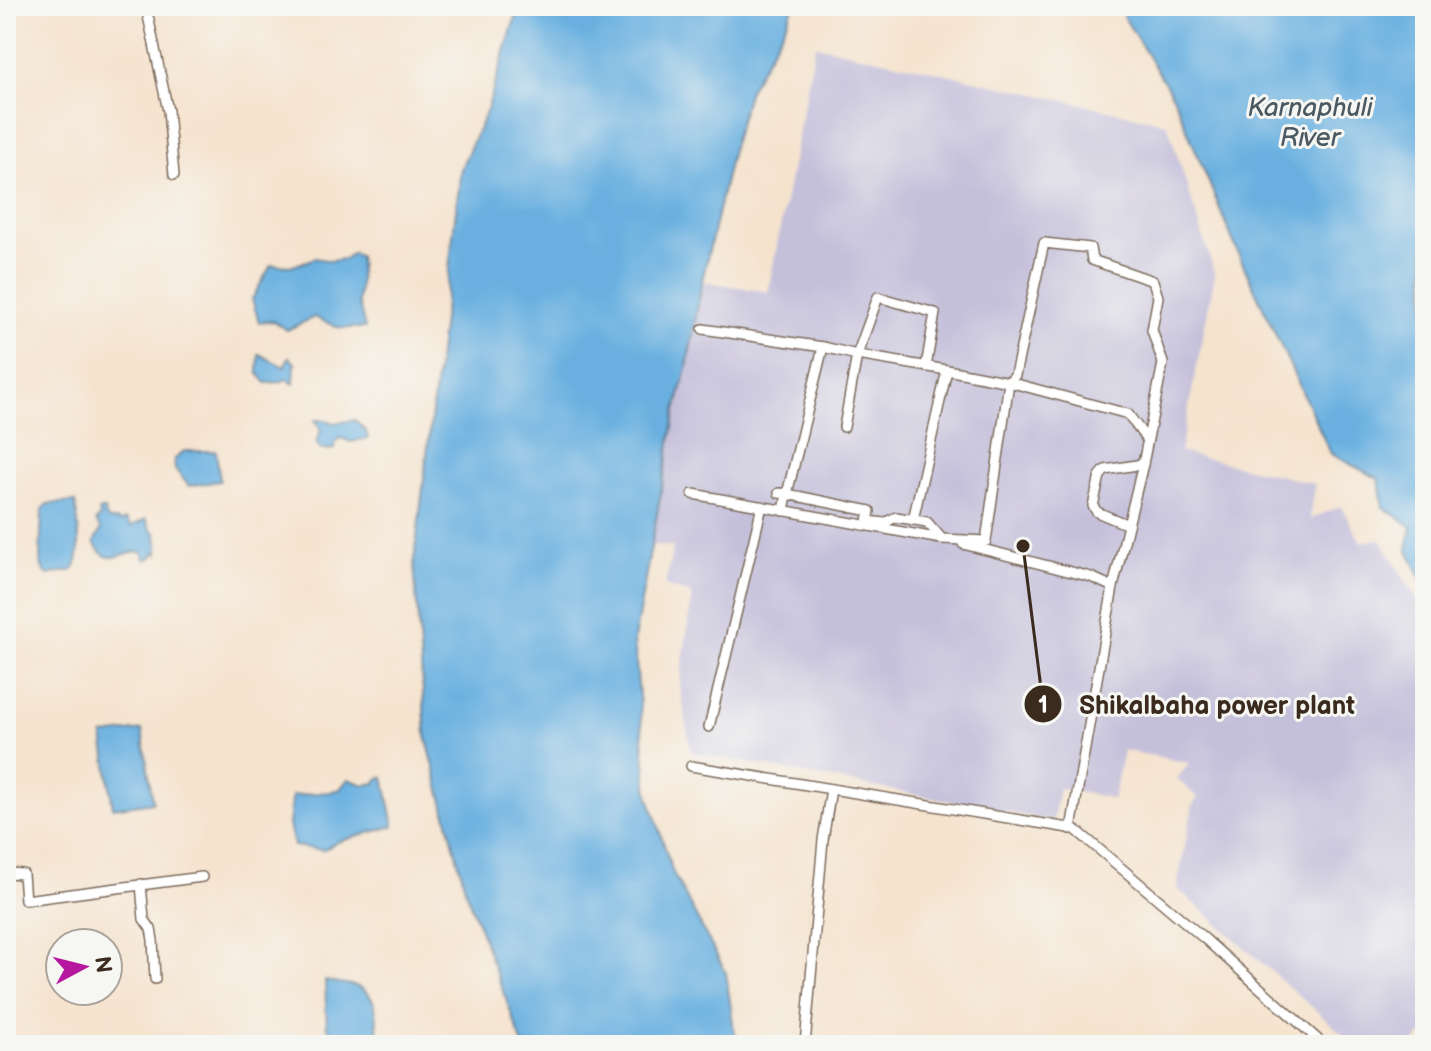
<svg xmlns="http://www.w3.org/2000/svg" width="1431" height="1051" viewBox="0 0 1431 1051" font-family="'Balsamiq Sans',sans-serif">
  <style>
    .industrial { fill: #c5c0da }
    .water { fill: #69b0e0; stroke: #526d7f; stroke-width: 2 }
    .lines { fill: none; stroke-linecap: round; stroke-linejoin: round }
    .street-casing { stroke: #7c6b5c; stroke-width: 12 }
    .street { stroke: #fff; stroke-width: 9 }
    .labels { text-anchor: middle; stroke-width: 6; stroke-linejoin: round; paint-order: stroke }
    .water-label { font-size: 26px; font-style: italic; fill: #4b5962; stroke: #f6f6f2 }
    .leader { fill: none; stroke: #3b2a1e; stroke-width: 3 }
    .callout-dot { fill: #3b2a1e; stroke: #f6f6f2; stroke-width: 3 }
    .mark-label { font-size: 24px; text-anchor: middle; font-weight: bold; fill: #fff }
    .callout-label { font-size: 26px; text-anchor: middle; font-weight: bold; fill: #3b2a1e; stroke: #f6f6f2; stroke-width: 6; stroke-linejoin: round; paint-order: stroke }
  </style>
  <rect width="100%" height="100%" fill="#f6f6f2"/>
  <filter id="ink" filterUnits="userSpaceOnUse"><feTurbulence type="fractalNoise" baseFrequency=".0125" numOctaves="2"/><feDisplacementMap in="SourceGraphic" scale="16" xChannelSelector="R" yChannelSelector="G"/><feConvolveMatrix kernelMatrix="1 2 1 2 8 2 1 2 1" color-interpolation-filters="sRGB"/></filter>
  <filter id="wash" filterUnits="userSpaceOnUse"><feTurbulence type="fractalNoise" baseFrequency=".006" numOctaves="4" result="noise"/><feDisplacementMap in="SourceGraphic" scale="32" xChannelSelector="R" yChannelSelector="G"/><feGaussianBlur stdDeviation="1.8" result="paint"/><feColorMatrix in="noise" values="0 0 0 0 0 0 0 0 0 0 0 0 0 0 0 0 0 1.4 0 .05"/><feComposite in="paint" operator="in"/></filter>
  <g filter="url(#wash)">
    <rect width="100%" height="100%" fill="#f5e3ce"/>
    <path class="industrial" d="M 815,45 L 1167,123 L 1215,274 L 1180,452 L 1315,484 L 1310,519 L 1341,506 L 1361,542 L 1380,539 L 1425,612 L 1425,1031 L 1412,1045 L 1355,1045 L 1177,888 L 1193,804 L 1198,798 L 1177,779 L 1189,763 L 1123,750 L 1113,799 L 1059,788 L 1053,821 L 691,752 L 680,686 L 692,594 L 665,586 L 673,547 L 651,545 L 675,415 L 687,367 L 702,281 L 768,292 Z"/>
    <g class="water">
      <path d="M 519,6 L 794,6 L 782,32 L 749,90 L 734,141 L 702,281 L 687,367 L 675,415 L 634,640 L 648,794 L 673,873 L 726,973 L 736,1045 L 523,1045 L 466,892 L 426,736 L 414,563 L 461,168 L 487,110 Z"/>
      <path d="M 1117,6 L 1425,6 L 1425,586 L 1407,548 L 1412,527 L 1383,507 L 1379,479 L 1331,454 L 1241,260 L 1174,98 Z"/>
      <path d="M 353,253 L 359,256 L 360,280 L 358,301 L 365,328 L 340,328 L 314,317 L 287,330 L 273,321 L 259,322 L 252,299 L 271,265 L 293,266 L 315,258 L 331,261 L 344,259 Z"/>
      <path d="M 259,354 L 284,367 L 289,357 L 295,363 L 294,384 L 286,379 L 280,382 L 266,383 L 258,373 Z"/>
      <path d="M 315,420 L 326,420 L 335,423 L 355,420 L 366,431 L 368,438 L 351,442 L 341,438 L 335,442 L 335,449 L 322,450 L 316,443 L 321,430 Z"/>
      <path d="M 184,451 L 216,451 L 220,481 L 189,486 L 175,469 L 174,460 Z"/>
      <path d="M 75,502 C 78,519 83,556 73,570 L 48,575 L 43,570 L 40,559 L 42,510 L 47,504 Z"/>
      <path d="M 99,510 L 105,510 L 105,515 L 109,520 L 116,520 L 120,522 L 126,520 L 131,527 L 146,519 L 151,530 L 156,533 C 156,541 159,546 158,554 L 154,552 L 152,557 L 146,560 L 141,551 C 119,552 107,569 94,542 L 101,530 L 96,521 L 100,517 Z"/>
      <path d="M 142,730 L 153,802 L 113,808 L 103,735 Z"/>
      <path d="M 384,777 L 394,826 L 337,842 L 324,850 L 294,846 L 289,825 L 292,796 L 329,792 L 340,789 L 348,779 L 364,785 L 376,783 L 378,779 Z"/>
      <path d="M 325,981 C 335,983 348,983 358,987 C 381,996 377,1024 377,1045 L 332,1045 L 333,1037 L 327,1027 Z"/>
    </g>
  </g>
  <g filter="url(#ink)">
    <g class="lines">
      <defs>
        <g id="street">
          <path d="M 146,6 L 168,111 L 174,175"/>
          <path d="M 703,329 L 823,347 L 857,355 L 844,427"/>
          <path d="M 779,493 L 787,494 L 823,347"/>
          <path d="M 693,494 L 941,539"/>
          <path d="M 784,511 L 787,494 L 870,511 L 868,521 L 884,523 L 896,517 L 927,522 L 942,539 L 986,541 L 1009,382 L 947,370"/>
          <path d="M 913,520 L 947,370 L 857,355 L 878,297 L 935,313 L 926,367"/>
          <path d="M 1128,525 L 1097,512 L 1093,506 L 1100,476 L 1105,470 L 1143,464"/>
          <path d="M 963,544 L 1091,577 L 1113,587"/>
          <path d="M 709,727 L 762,506"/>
          <path d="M 691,766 L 1075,829 L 1205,939 L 1324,1045"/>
          <path d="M 1071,829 L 1113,587 L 1143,464 L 1163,363 L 1152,330 L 1158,297 L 1153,281 L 1092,260 L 1090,248 L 1044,243 L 1015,375 L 1009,382 L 1128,414 L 1147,440"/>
          <path d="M 6,873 L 23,874 L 25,900 L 202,877"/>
          <path d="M 141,884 L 144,919 L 151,929 L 153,940 L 155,979"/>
          <path d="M 805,1045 L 823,840 L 831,789"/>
        </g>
      </defs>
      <use href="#street" class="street-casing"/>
      <use href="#street" class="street"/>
    </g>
  </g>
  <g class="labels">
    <g class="water-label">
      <text x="1310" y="116">Karnaphuli<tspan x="1310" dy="30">River</tspan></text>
    </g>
  </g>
  <path class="leader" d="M1023 546L1043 704"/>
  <g class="callout-dot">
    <circle cx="1023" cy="546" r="8"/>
    <circle cx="1043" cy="704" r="20"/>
  </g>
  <g class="mark-label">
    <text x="1043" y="713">1</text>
  </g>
  <g class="callout-label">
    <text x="1217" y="714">Shikalbaha power plant</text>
  </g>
  <rect width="1431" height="1051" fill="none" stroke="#f6f6f2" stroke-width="32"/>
  <g transform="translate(84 967) rotate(83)"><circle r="38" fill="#f6f6f2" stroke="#aba49d" stroke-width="2"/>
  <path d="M0-6L14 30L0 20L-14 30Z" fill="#b5179e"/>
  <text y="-12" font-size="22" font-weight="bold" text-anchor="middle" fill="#3b2a1e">N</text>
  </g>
</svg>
